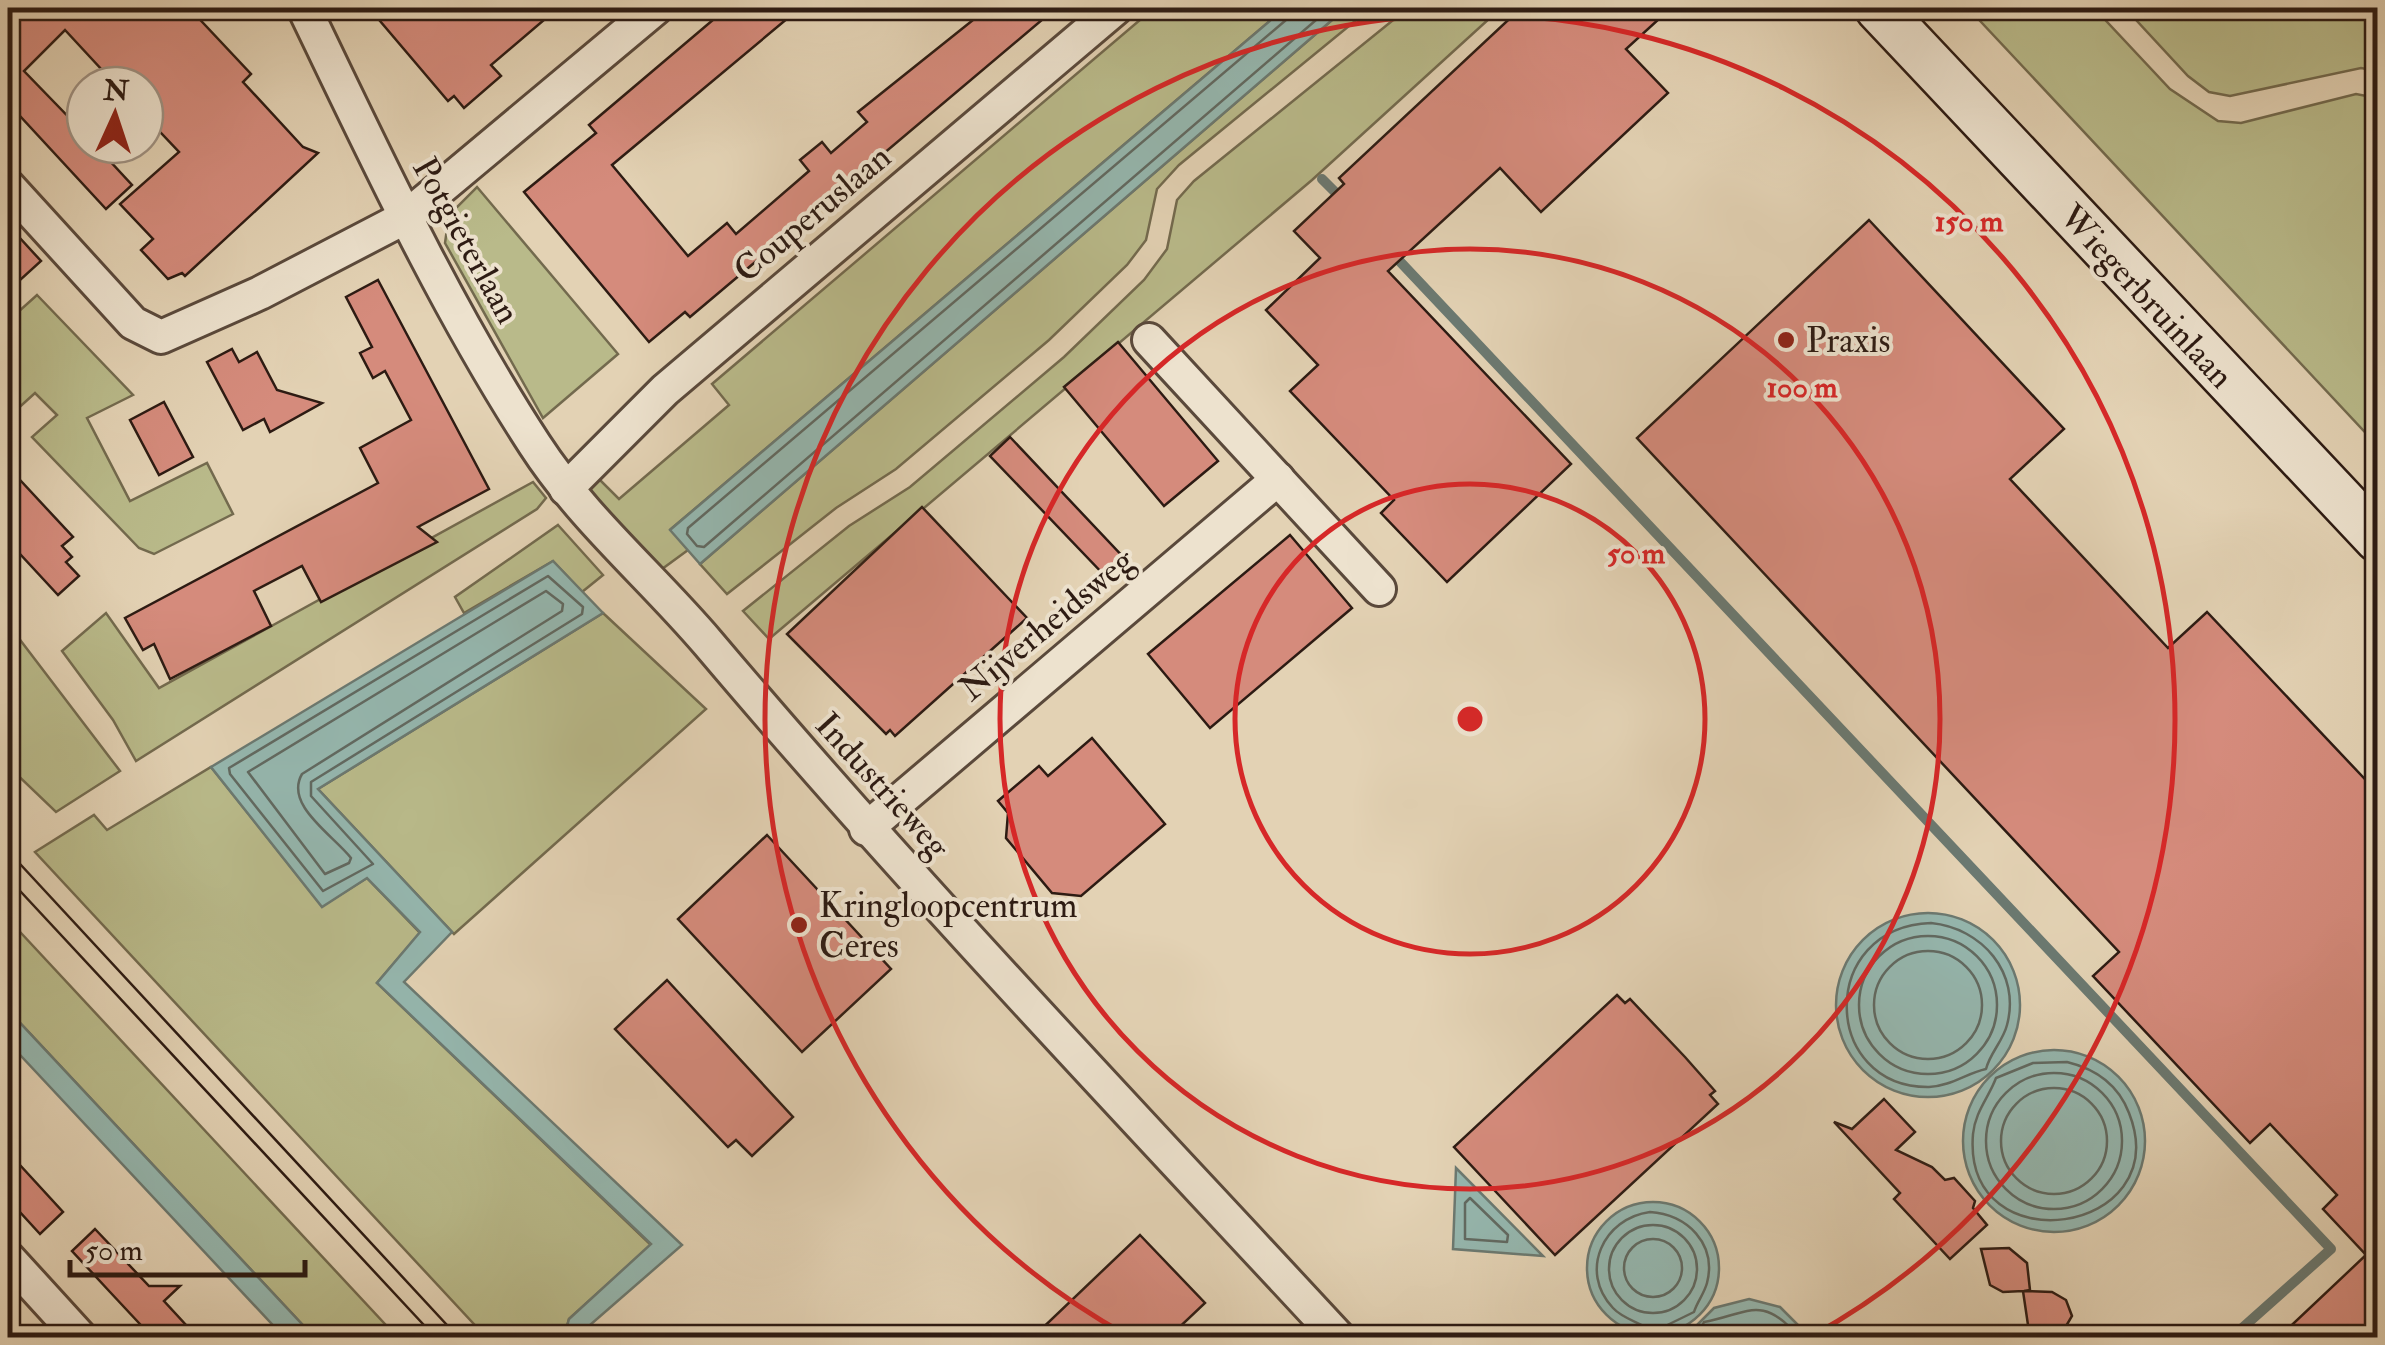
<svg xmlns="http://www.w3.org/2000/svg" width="2385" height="1345" viewBox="0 0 2385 1345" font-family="'IM FELL Double Pica',serif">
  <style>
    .green { fill: #b9ba8a; stroke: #736a4e; stroke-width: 2.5 }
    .water { fill: #95b7af; stroke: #6b7971; stroke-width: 2.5 }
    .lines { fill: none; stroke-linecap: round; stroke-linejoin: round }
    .shore { stroke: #616961; stroke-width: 2.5 }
    .stream { stroke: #6b7971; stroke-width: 10 }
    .building { fill: #d58b7c; stroke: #2d1b13; stroke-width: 2.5 }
    .street-casing { stroke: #5a493b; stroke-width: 38 }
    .secondary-casing { stroke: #2d1b13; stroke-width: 50 }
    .street { stroke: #ede2ce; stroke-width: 32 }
    .secondary { stroke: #ede2ce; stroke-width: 45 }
    .tram { stroke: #2d1b13; stroke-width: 2.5 }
    .ring { fill: none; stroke: #d62828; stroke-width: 5 }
    .poi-dot { fill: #8f2418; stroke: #ede2ce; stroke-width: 4 }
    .labels { text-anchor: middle; stroke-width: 8; stroke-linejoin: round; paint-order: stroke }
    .street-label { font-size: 35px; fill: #2d1b13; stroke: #ede2ce }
    .poi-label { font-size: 35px; fill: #2d1b13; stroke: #ede2ce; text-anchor: start }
    .centre { fill: #d62828; stroke: #ede2ce; stroke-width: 5 }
    .ring-label { font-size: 30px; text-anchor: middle; font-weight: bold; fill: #d62828; stroke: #ede2ce; stroke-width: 8; stroke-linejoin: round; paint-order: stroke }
  </style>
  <rect width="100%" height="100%" fill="#e3d2b4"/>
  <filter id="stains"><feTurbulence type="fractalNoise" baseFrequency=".002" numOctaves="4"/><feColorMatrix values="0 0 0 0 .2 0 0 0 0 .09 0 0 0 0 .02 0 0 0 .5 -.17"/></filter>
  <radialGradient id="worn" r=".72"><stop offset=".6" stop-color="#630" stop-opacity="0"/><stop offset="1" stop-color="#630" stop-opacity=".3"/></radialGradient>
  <g class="green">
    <path d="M 1154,8 L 1285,8 L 671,529 L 688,550 L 662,569 L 587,488 L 591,471 L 619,499 L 729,405 L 712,384 Z"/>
    <path d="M 1346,8 L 1371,8 L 1179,165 L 1157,189 L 1146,240 L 1127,265 L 1049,340 L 896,469 L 836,508 L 727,594 L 700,564 Z"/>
    <path d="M 1408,8 L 1501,8 L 1312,180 L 769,639 L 743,611 L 849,526 L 910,487 L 1064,357 L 1144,280 L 1167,249 L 1177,200 L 1194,181 Z"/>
    <path d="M 1968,8 L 2094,8 L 2170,89 L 2218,121 L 2241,123 L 2356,94 L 2377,98 L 2377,445 Z"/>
    <path d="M 2125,8 L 2377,8 L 2377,71 L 2361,68 L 2230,96 L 2209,92 L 2188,76 Z"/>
    <path d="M 477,187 L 618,354 L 543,418 L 445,243 L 449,215 Z"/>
    <path d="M 37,295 L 133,395 L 87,418 L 130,501 L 207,463 L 233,514 L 154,554 L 139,548 L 32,437 L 57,415 L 35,393 L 13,413 L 8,408 L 8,321 Z"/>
    <path d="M 533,482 L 546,498 L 537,509 L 136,761 L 113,720 L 62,651 L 106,613 L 159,688 Z"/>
    <path d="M 558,525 L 603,575 L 582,592 L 553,561 L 464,613 L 455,597 Z"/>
    <path d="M 603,613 L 706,709 L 454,934 L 318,789 Z"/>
    <path d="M 8,624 L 120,771 L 56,812 L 8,766 Z"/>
    <path d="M 211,767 L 322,906 L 367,878 L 420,933 L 377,983 L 651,1245 L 569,1319 L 564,1337 L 486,1337 L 35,852 L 94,815 L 107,830 Z"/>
    <path d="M 8,919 L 397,1337 L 314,1337 L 8,1010 Z"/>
  </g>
  <g class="water">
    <path d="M 1285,8 L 1346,8 L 700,564 L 670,530 Z"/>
    <path d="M 553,561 L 603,613 L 318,789 L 452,932 L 404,982 L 682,1245 L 590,1325 L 585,1338 L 564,1337 L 569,1319 L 651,1244 L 377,983 L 420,932 L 367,878 L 322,907 L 211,767 Z"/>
    <circle cx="1928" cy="1005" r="92"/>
    <path d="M 8,1010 L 314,1337 L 284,1337 L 8,1042 Z"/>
    <circle cx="2054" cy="1141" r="91"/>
    <path d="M 1456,1168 L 1543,1256 L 1453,1249 Z"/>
    <circle cx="1653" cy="1268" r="66"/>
    <path d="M 1749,1299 L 1780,1307 L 1810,1337 L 1685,1337 L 1714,1308 Z"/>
  </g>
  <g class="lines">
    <g class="shore">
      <path d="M 1290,8 L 1286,20 L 688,528 L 687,534 L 697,546 L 704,547 L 1330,8"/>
      <path d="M 548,576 L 583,607 L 582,614 L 311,782 L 311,796 L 373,864 L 323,891 L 230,774 L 229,768 Z"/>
      <path d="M 546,591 L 563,604 L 562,611 L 302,774 C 284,805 333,835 351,858 L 349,863 L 325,874 L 248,772 Z"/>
      <path d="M 1931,923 C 1982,928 2021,973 2007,1025 C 2003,1041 1990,1053 1986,1069 C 1967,1073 1951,1086 1929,1087 C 1821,1088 1817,927 1931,923 Z"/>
      <circle cx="1928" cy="1005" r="69"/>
      <circle cx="1928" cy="1005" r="54"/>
      <path d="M 2067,1062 C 2096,1069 2118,1084 2129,1113 C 2177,1235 1962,1267 1973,1134 C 1975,1112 1989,1097 1996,1078 L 2033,1063 Z"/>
      <circle cx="2054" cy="1141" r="68"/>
      <circle cx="2054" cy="1141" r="53"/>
      <path d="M 1470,1198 L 1508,1235 L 1507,1242 L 1465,1239 L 1465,1203 Z"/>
      <path d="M 1650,1212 C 1687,1214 1717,1244 1707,1283 C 1704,1294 1697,1302 1694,1312 L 1653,1332 C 1641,1322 1624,1320 1613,1308 C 1578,1271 1604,1218 1650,1212 Z"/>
      <circle cx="1653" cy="1269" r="44"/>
      <circle cx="1653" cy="1268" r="29"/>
      <path d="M 1696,1338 L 1704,1322 C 1745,1315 1763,1292 1799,1338"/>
    </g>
    <g class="stream">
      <path d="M 1322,179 L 1342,199"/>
      <path d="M 1391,252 L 2331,1249 L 2231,1338"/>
    </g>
  </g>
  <g class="building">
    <path d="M 8,8 L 189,8 L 251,74 L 243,82 L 303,147 L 318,153 L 185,276 L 182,273 L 168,279 L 141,250 L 153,239 L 120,204 L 179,152 L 145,116 L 145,85 L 116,85 L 65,30 L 24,71 L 85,134 L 85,145 L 95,145 L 132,185 L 106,209 L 8,103 Z"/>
    <path d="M 369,8 L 558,8 L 491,65 L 501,76 L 464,108 L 454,96 L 448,101 Z"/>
    <path d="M 727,8 L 800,8 L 612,165 L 688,256 L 727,223 L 736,234 L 809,171 L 800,160 L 822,142 L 831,153 L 867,122 L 858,112 L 988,8 L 1056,8 L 690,317 L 685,312 L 649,342 L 524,192 L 596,133 L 589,125 Z"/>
    <path d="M 1521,8 L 1671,8 L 1626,49 L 1668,93 L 1541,212 L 1500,168 L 1388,271 L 1571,464 L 1447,582 L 1381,513 L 1394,500 L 1290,391 L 1318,365 L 1266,310 L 1320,258 L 1294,231 L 1344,184 L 1339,178 Z"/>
    <path d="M 1869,220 L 2064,429 L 2010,479 L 2168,648 L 2207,612 L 2378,793 L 2378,1338 L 2278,1338 L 2366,1255 L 2323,1209 L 2337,1195 L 2270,1124 L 2250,1143 L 2093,976 L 2119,952 L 1637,438 Z"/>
    <path d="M 8,225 L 41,261 L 8,291 Z"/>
    <path d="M 378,280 L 489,489 L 418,527 L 437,542 L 321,602 L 302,566 L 254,591 L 271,626 L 170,679 L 154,644 L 143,650 L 125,618 L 378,483 L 360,448 L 411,420 L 385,371 L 373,378 L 360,353 L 372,347 L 346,297 Z"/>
    <path d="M 1118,342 L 1218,461 L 1164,506 L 1064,387 Z"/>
    <path d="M 232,349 L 239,362 L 257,352 L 277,390 L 322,403 L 270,432 L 264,419 L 243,430 L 207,362 Z"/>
    <path d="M 164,402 L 193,457 L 159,475 L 130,420 Z"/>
    <path d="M 1010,437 L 1126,560 L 1107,578 L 990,456 Z"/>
    <path d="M 8,467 L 73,537 L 62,546 L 72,557 L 66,562 L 79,576 L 58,595 L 8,541 Z"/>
    <path d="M 922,507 L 1027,618 L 895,736 L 890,730 L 886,734 L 787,634 Z"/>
    <path d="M 1290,535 L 1352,608 L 1210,728 L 1148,654 Z"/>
    <path d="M 1092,738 L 1165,824 L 1081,896 L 1052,893 L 1006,838 L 1008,813 L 998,801 L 1039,766 L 1048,776 Z"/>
    <path d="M 767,835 L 891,969 L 802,1052 L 678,919 Z"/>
    <path d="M 667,980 L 793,1117 L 752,1156 L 736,1140 L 728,1147 L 615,1029 Z"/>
    <path d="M 1617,995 L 1625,1003 L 1630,999 L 1685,1057 L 1715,1091 L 1710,1095 L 1718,1104 L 1555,1255 L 1454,1147 Z"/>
    <path d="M 1884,1099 L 1915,1132 L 1896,1150 L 1932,1167 L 1945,1180 L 1954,1178 L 1975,1201 L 1973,1208 L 1987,1225 L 1950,1259 L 1894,1199 L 1900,1193 L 1834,1122 L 1852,1129 Z"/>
    <path d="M 8,1152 L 63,1212 L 40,1234 L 8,1199 Z"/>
    <path d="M 95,1229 L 149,1286 L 180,1286 L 164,1301 L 198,1338 L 153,1338 L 110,1292 L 72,1251 Z"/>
    <path d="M 1140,1235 L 1205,1303 L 1168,1338 L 1032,1338 Z"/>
    <path d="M 2009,1248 L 2027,1263 L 2030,1290 L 2024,1291 L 2052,1292 L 2066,1300 L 2072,1316 L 2062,1333 L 2054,1338 L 2038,1335 L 2028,1325 L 2023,1291 L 2003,1292 L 1990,1285 L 1981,1249 Z"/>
  </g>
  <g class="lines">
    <defs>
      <g id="street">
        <path d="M 304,8 C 375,155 445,307 535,445 C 583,519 651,576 708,643 C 910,882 1126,1108 1339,1338"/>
        <path d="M 8,186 L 133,323 L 161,337 L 260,293 L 406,217 L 656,8"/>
        <path d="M 1149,340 L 1379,589"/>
        <path d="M 566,489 L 665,390 L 1116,8"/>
        <path d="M 866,829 L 1278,479"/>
        <path d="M 8,1258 L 81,1338"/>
      </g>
      <path id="secondary" d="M 1878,8 L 2378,539"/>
    </defs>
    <use href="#street" class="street-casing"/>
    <use href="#secondary" class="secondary-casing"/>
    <use href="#street" class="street"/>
    <use href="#secondary" class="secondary"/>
    <g class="tram">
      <path d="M 8,851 L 459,1338"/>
      <path d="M 8,878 L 436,1338"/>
    </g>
  </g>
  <g class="ring">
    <circle cx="1470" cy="719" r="235"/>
    <circle cx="1470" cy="719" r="470"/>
    <path d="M1128 1336A705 705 0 1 1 1812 1336"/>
  </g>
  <g class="poi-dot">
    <circle cx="1786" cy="340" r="10"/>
    <circle cx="799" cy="925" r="10"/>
  </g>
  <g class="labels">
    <g class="street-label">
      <text transform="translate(812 213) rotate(-40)" y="12">Couperuslaan</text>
      <text transform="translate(467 240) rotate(61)" y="12">Potgieterlaan</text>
      <text transform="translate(2147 296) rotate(47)" y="12">Wiegerbruinlaan</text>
      <text transform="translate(1046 624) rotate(-40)" y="12">Nijverheidsweg</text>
      <text transform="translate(883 785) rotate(48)" y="12">Industrieweg</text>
    </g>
    <g class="poi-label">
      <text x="1806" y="352">Praxis</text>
      <text x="819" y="917">Kringloopcentrum<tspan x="819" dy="40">Ceres</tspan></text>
    </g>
  </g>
  <circle cx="1470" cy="719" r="15" class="centre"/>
  <g class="ring-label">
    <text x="1969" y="231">150 m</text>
    <text x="1802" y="397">100 m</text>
    <text x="1636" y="563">50 m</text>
  </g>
  <rect width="2385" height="1345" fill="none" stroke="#e3d2b4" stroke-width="40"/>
  <rect x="10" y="10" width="2365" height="1325" fill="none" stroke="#2d1b13" stroke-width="5"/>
  <rect x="20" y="20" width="2345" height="1305" fill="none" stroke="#2d1b13" stroke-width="2.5"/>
  <g transform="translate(115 115) rotate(3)"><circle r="48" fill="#ede2ce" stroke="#a09283" stroke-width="2.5"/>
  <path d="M0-8L18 38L0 25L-18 38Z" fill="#8f2418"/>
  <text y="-15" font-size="28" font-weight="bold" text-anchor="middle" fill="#2d1b13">N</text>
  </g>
  <path d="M70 1260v15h235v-15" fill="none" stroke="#2d1b13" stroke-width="5"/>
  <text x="85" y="1260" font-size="30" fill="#2d1b13" stroke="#ede2ce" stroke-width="8" paint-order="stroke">50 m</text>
  <rect width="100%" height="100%" filter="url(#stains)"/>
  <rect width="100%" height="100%" fill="url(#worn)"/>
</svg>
